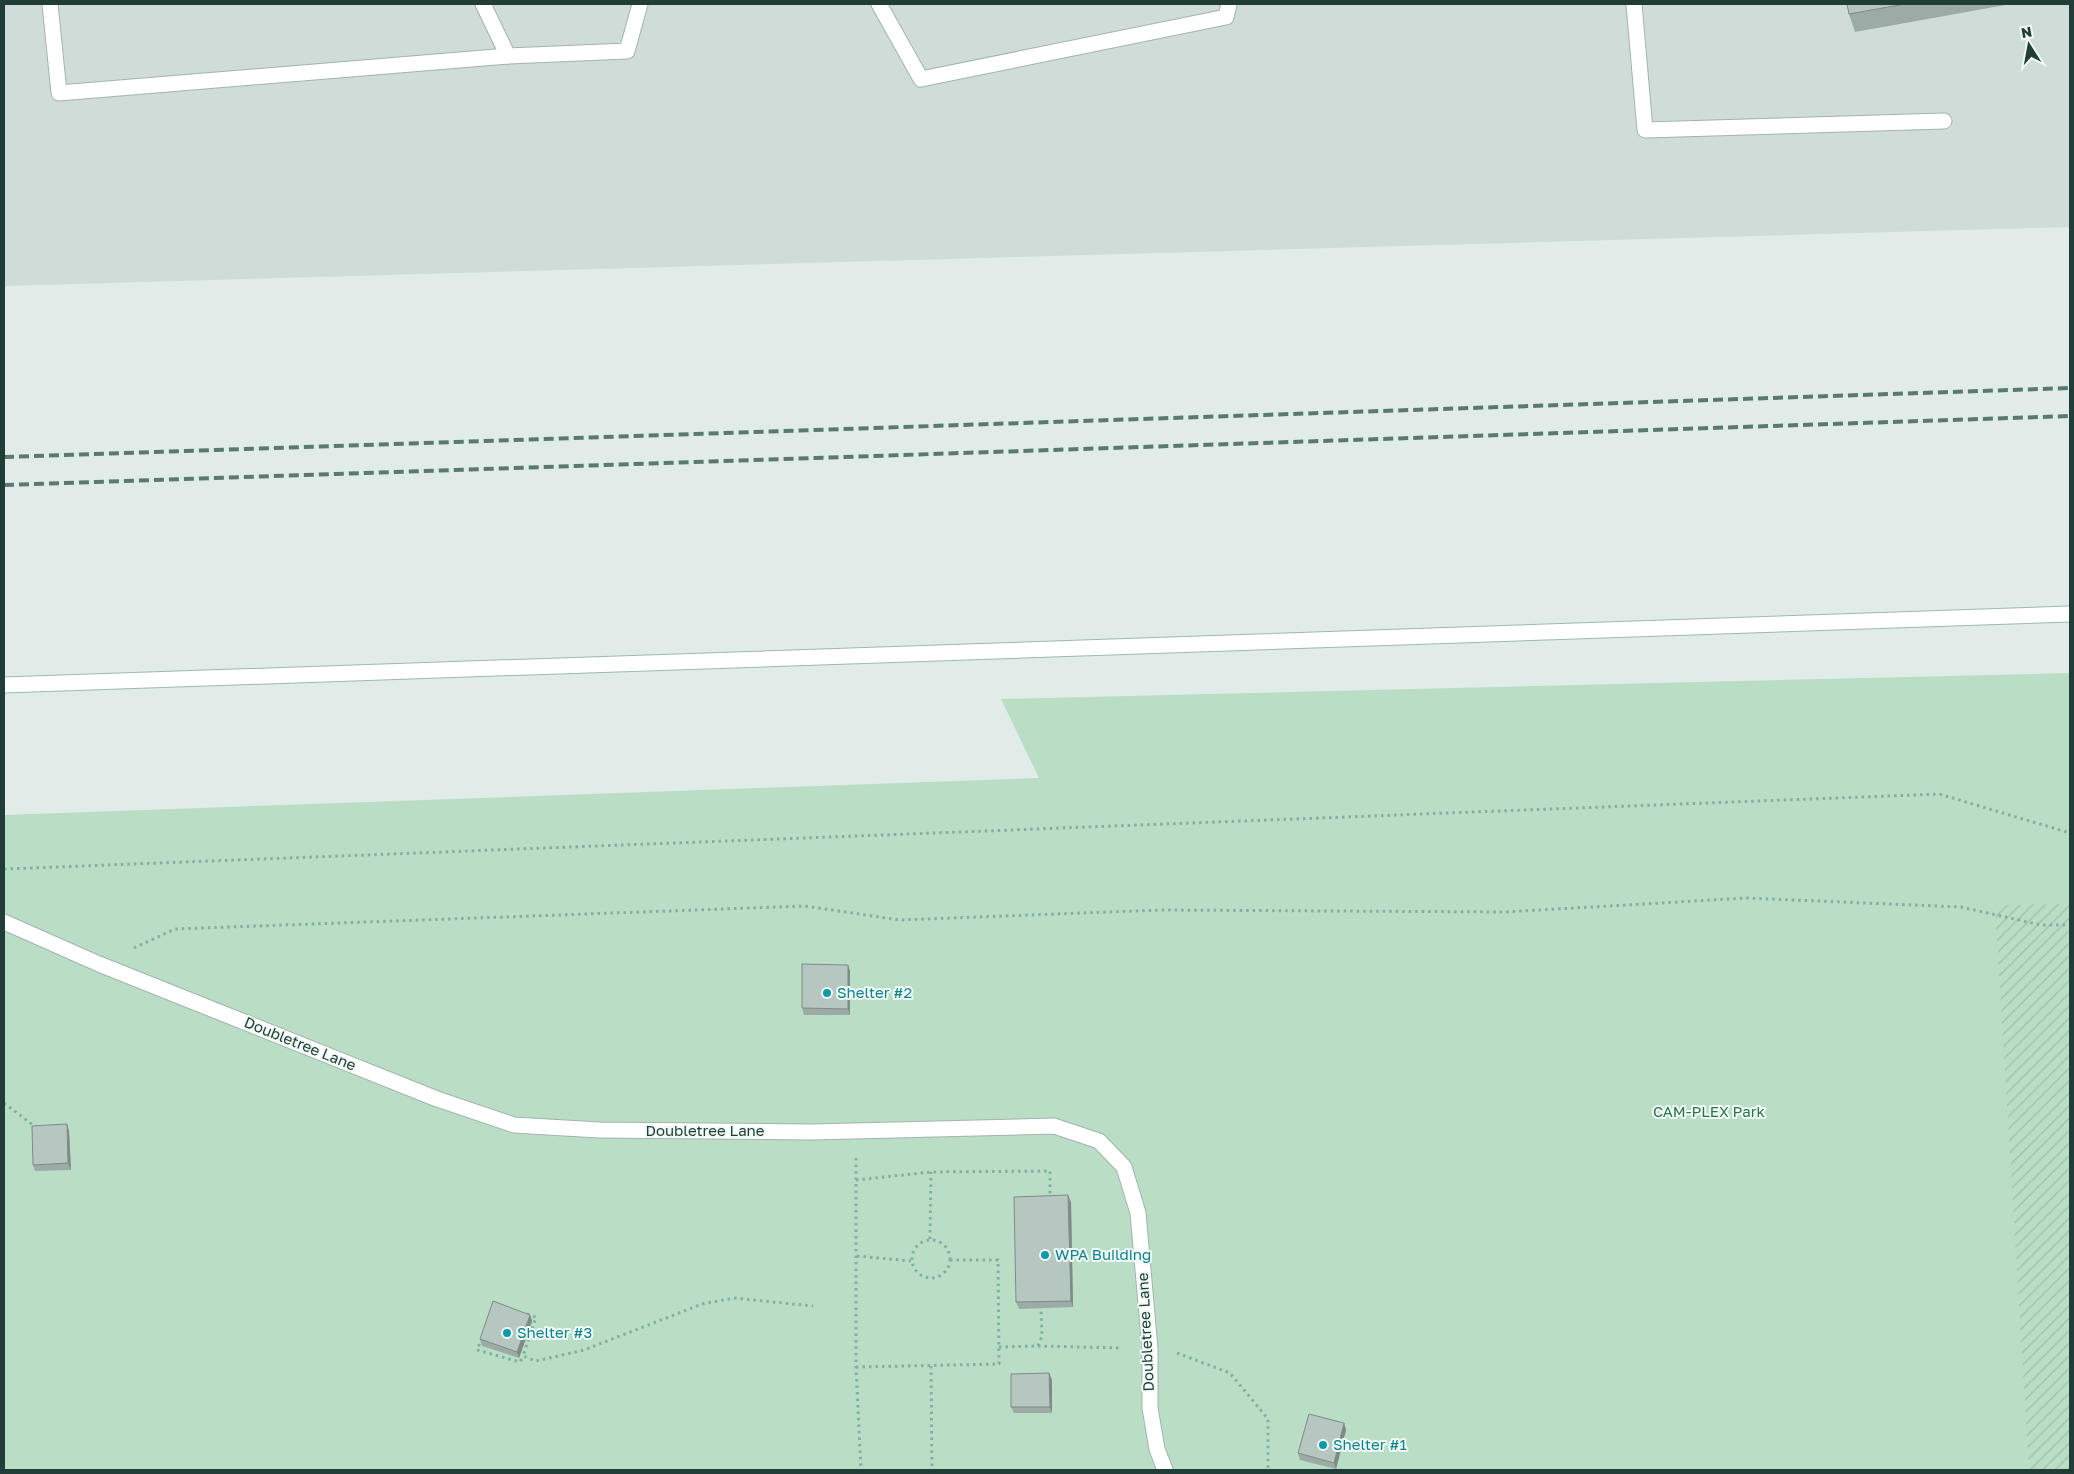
<svg xmlns="http://www.w3.org/2000/svg" width="2074" height="1474" viewBox="0 0 2074 1474" font-family="'Golos Text',sans-serif">
  <style>
    .built { fill: #cfdcd7 }
    .green { fill: #b9dec5 }
    .garden { fill: url(#garden-furrows) }
    .lines { fill: none; stroke-linecap: round; stroke-linejoin: round }
    .service-casing { stroke: #a3b4af; stroke-width: 17 }
    .minor-casing { stroke: #a3b4af; stroke-width: 17 }
    .secondary-casing { stroke: #9fb8b1; stroke-width: 17 }
    .path { stroke: #80b1a4; stroke-width: 3; stroke-dasharray: 2.5 4; stroke-linecap: butt }
    .service { stroke: #fff; stroke-width: 15 }
    .minor { stroke: #fff; stroke-width: 15 }
    .secondary { stroke: #fff; stroke-width: 15 }
    .rail { stroke: #5b7973; stroke-width: 4; stroke-dasharray: 10 5; stroke-linecap: butt }
    .wall { fill: #9daba6 }
    .shaded-wall { fill: #7f8b87 }
    .building { fill: #b6c7c1; stroke: #7f8b87 }
    .culture-dot { fill: #0f9aa8; stroke: #f1f9f5; stroke-width: 2 }
    .labels { text-anchor: middle; stroke-width: 4; stroke-linejoin: round; paint-order: stroke }
    .culture-label { font-size: 15px; fill: #0d838f; stroke: #f1f9f5; text-anchor: start }
    .street-label { font-size: 15px; fill: #203e37; stroke: #f1f9f5 }
    .park-label { font-size: 15px; fill: #29764b; stroke: #f1f9f5 }
  </style>
  <defs>
    <pattern id="garden-furrows" width="10" height="10" patternUnits="userSpaceOnUse" patternTransform="scale(1.25)"><rect width="10" height="10" fill="#b9dec5"/><path d="M-1 1l2-2M0 10L10 0M9 11l2-2" fill="none" stroke="#9fc0aa"/></pattern>
  </defs>
  <rect width="100%" height="100%" fill="#e1ece8"/>
  <path class="built" d="M 4,4 L 2070,4 L 2070,227 L 4,286 Z"/>
  <path class="green" d="M 2070,673 L 2070,1470 L 4,1470 L 4,815 L 1039,778 L 1001,699 Z"/>
  <path class="garden" d="M 2070,904 L 2070,1470 L 2029,1470 L 1995,905 Z"/>
  <g class="lines">
    <defs>
      <g id="service">
        <path d="M 50,4 L 59,93 L 508,56 L 627,51 L 640,4"/>
        <path d="M 483,4 L 508,56"/>
        <path d="M 879,4 L 921,79 L 1226,17 L 1229,4"/>
        <path d="M 1634,4 L 1645,130 L 1944,121"/>
      </g>
      <path id="minor" d="M 4,922 L 99,964 L 437,1099 L 514,1125 L 599,1130 L 812,1132 L 1054,1126 L 1099,1141 L 1124,1167 L 1138,1213 L 1150,1349 L 1150,1408 L 1157,1449 L 1165,1470"/>
      <path id="secondary" d="M 4,685 L 2070,614"/>
    </defs>
    <use href="#service" class="service-casing"/>
    <use href="#minor" class="minor-casing"/>
    <use href="#secondary" class="secondary-casing"/>
    <g class="path">
      <path d="M 4,869 L 1939,794 L 2070,833"/>
      <path d="M 134,948 L 175,929 L 805,906 L 900,920 L 1161,910 L 1506,912 L 1746,898 L 1961,907 L 2041,925 L 2070,925"/>
      <path d="M 4,1103 L 37,1128"/>
      <path d="M 856,1158 L 856,1367 L 861,1470"/>
      <path d="M 856,1180 L 931,1172 L 1050,1171 L 1050,1199"/>
      <path d="M 930,1239 L 931,1172"/>
      <circle cx="931" cy="1259" r="19"/>
      <path d="M 857,1256 L 911,1261"/>
      <path d="M 527,1314 L 536,1317 L 523,1356 L 536,1361 L 584,1350 L 702,1304 L 734,1298 L 813,1306"/>
      <path d="M 482,1338 L 477,1350 L 520,1362 L 523,1356"/>
      <path d="M 1038,1346 L 1042,1336 L 1041,1308"/>
      <path d="M 999,1347 L 1038,1346 L 1122,1348"/>
      <path d="M 1177,1353 L 1230,1373 L 1268,1419 L 1268,1470"/>
      <path d="M 931,1366 L 932,1470"/>
      <path d="M 856,1367 L 999,1364 L 998,1260 L 950,1260"/>
    </g>
    <use href="#service" class="service"/>
    <use href="#minor" class="minor"/>
    <use href="#secondary" class="secondary"/>
    <g class="rail">
      <path d="M 4,457 L 2070,388"/>
      <path d="M 4,485 L 2070,416"/>
    </g>
  </g>
  <g class="wall">
    <path d="M 1847,4 L 2011,4 L 1855,32 L 1849,14 Z"/>
    <path d="M 848,965 L 850,971 L 850,1015 L 804,1015 L 802,1008 Z"/>
    <path d="M 67,1124 L 69,1131 L 71,1170 L 35,1171 L 33,1165 Z"/>
    <path d="M 1071,1202 L 1073,1307 L 1019,1309 L 1016,1302 Z"/>
    <path d="M 530,1315 L 532,1321 L 519,1358 L 482,1346 L 480,1339 Z"/>
    <path d="M 1049,1373 L 1052,1380 L 1052,1413 L 1014,1413 L 1011,1407 Z"/>
    <path d="M 1344,1423 L 1346,1430 L 1336,1469 L 1300,1460 L 1298,1453 Z"/>
  </g>
  <g class="shaded-wall">
    <path d="M 848,965 L 850,971 L 850,1015 L 848,1009 Z"/>
    <path d="M 67,1124 L 69,1131 L 71,1170 L 68,1163 Z"/>
    <path d="M 1068,1195 L 1071,1202 L 1073,1307 L 1071,1301 Z"/>
    <path d="M 530,1315 L 532,1321 L 519,1358 L 517,1352 Z"/>
    <path d="M 1049,1373 L 1052,1380 L 1052,1413 L 1050,1407 Z"/>
    <path d="M 1344,1423 L 1346,1430 L 1336,1469 L 1334,1463 Z"/>
  </g>
  <g class="building">
    <path d="M 1847,4 L 1905,4 L 1849,14 Z"/>
    <path d="M 802,964 L 848,965 L 848,1009 L 802,1008 Z"/>
    <path d="M 67,1124 L 68,1163 L 33,1165 L 32,1126 Z"/>
    <path d="M 1068,1195 L 1071,1301 L 1016,1302 L 1014,1197 Z"/>
    <path d="M 493,1301 L 530,1315 L 517,1352 L 480,1339 Z"/>
    <path d="M 1049,1373 L 1050,1407 L 1011,1407 L 1011,1374 Z"/>
    <path d="M 1309,1414 L 1344,1423 L 1334,1463 L 1298,1453 Z"/>
  </g>
  <g class="culture-dot">
    <circle cx="827" cy="993" r="5"/>
    <circle cx="1045" cy="1255" r="5"/>
    <circle cx="507" cy="1333" r="5"/>
    <circle cx="1323" cy="1445" r="5"/>
  </g>
  <g class="labels">
    <g class="culture-label">
      <text x="837" y="998">Shelter #2</text>
      <text x="1055" y="1260">WPA Building</text>
      <text x="517" y="1338">Shelter #3</text>
      <text x="1333" y="1450">Shelter #1</text>
    </g>
    <g class="street-label">
      <text transform="translate(300 1044) rotate(22)" y="5">Doubletree Lane</text>
      <text x="705" y="1136">Doubletree Lane</text>
      <text transform="translate(1146 1332) rotate(-93)" y="5">Doubletree Lane</text>
    </g>
    <g class="park-label">
      <text x="1709" y="1117">CAM-PLEX Park</text>
    </g>
  </g>
  <rect width="2074" height="1474" fill="none" stroke="#203e37" stroke-width="10"/>
  <g transform="translate(2029 45) rotate(349)" stroke="#f1f9f5" stroke-width="4" paint-order="stroke">
  <path d="M0-4L9 19L0 12L-9 19Z" fill="#203e37"/>
  <text y="-8" font-size="14" font-weight="bold" text-anchor="middle" fill="#203e37">N</text>
  </g>
</svg>
